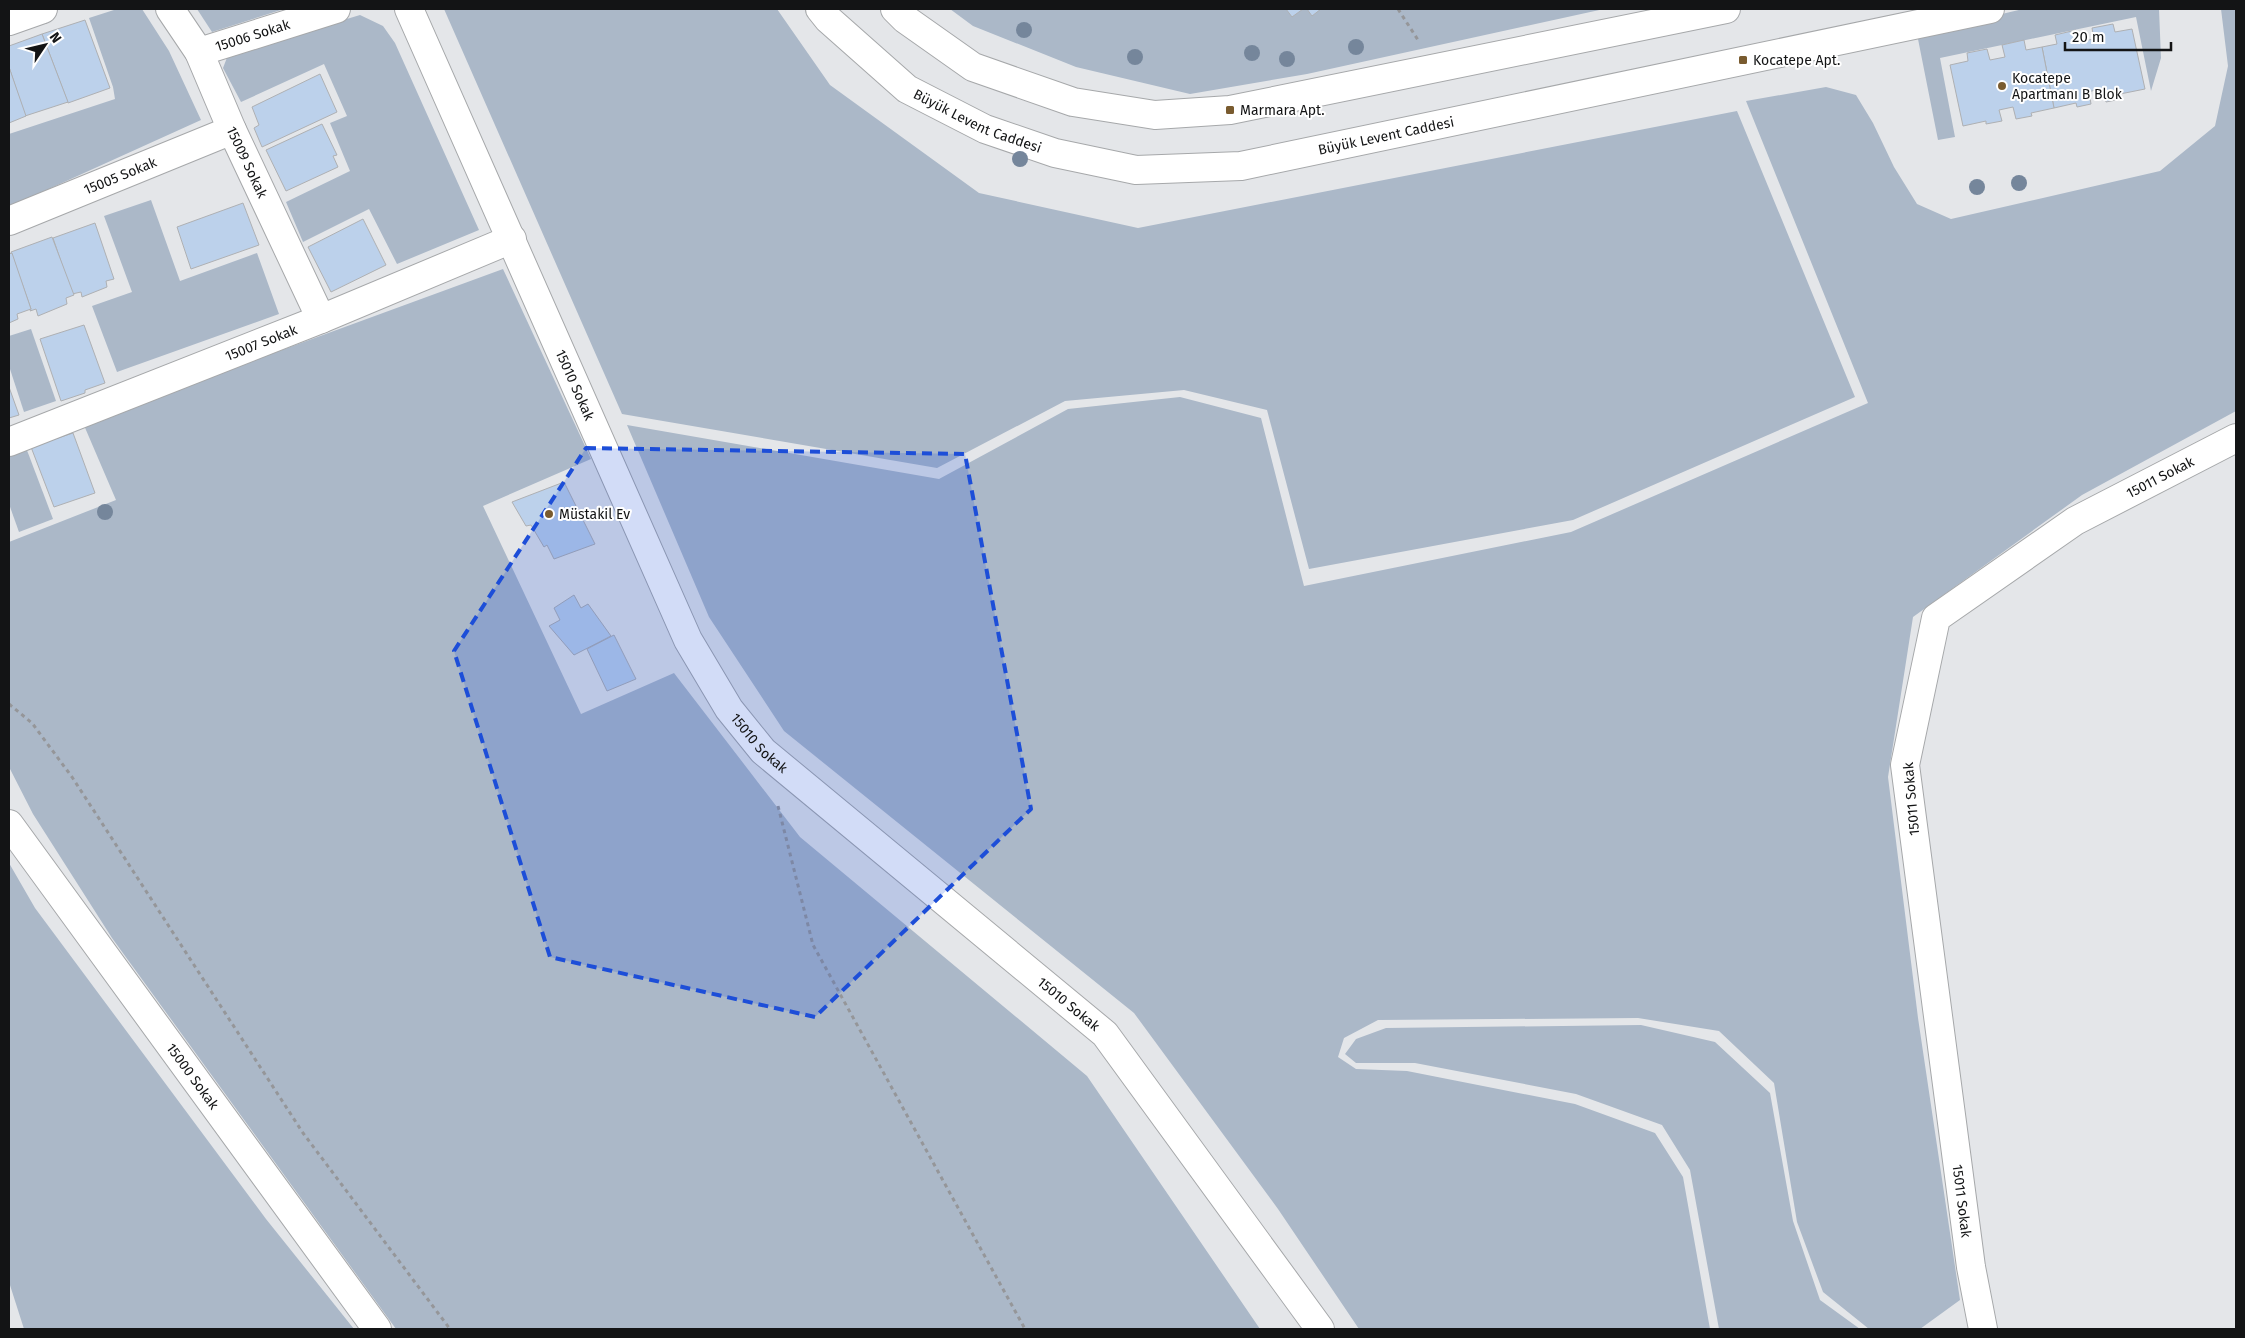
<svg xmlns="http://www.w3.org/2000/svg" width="2245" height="1338" viewBox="0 0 2245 1338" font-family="'Fira Sans',sans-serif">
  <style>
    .green { fill: #abb8c8 }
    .building { fill: #bcd1eb; stroke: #aeb0b3 }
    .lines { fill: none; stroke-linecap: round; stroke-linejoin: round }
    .minor-casing { stroke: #a6a8aa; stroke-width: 30 }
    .path { stroke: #959699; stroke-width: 3; stroke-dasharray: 4 4; stroke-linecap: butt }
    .minor { stroke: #fff; stroke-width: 28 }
    .tree { fill: #75869b }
    .marked { fill: #1d4ed8; fill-opacity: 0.2; stroke: #1d4ed8; stroke-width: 4; stroke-dasharray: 10 6; stroke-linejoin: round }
    .poi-dot { fill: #795b2f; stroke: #fff; stroke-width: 2 }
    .labels { text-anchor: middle; stroke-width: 4; stroke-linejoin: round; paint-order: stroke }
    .street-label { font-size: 14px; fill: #131415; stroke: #fff }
    .poi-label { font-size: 14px; fill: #131415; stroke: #fff; text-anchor: start }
  </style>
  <rect width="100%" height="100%" fill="#e4e6e9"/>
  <g class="green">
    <path d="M 117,9 L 142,9 L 169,51 L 201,120 L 9,207 L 9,134 L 115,99 L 113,87 L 89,18 Z"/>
    <path d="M 197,9 L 284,9 L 212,32 Z"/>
    <path d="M 444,9 L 777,9 L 830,85 L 979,193 L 1138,228 L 1737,111 L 1855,397 L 1573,520 L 1309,569 L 1267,410 L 1184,390 L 1065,401 L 937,468 L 622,414 Z"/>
    <path d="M 950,9 L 1604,9 L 1307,74 L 1190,94 L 1076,67 L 973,26 Z"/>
    <path d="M 2023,9 L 2159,9 L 2161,58 L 2151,91 L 2136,17 L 1940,58 L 1955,137 L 1938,140 L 1917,34 Z"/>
    <path d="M 2221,9 L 2236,9 L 2236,411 L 2082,495 L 1913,617 L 1888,777 L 1918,1018 L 1960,1300 L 1920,1329 L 1869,1329 L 1823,1292 L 1797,1222 L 1774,1083 L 1719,1031 L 1638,1018 L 1378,1020 L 1344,1038 L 1338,1057 L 1356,1069 L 1407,1071 L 1575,1104 L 1655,1133 L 1683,1177 L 1710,1329 L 1359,1329 L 1278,1209 L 1134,1013 L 784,731 L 709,617 L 627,425 L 939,479 L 1068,409 L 1180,397 L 1261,418 L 1304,586 L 1571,532 L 1868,403 L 1746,101 L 1826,87 L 1856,95 L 1873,123 L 1894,167 L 1917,204 L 1951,219 L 2160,171 L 2215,126 L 2228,66 Z"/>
    <path d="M 360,15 L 383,26 L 395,43 L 479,230 L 397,264 L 369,209 L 303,242 L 286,202 L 350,171 L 330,123 L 347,116 L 324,64 L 241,102 L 223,68 L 228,55 Z"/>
    <path d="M 151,200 L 180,281 L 257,253 L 279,314 L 117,372 L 92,306 L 132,292 L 104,216 Z"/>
    <path d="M 503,269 L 591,459 L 483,506 L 581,714 L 674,673 L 800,837 L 1087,1076 L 1260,1329 L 396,1329 L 112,938 L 33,814 L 9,767 L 9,542 L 116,500 L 83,423 Z"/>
    <path d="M 31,329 L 56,401 L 24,412 L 9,366 L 9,336 Z"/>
    <path d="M 25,445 L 53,519 L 19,532 L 9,504 L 9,452 Z"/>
    <path d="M 9,863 L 35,908 L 266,1219 L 354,1329 L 24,1329 L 9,1282 Z"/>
    <path d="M 1641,1025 L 1715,1042 L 1770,1093 L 1793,1221 L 1820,1300 L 1860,1329 L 1719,1329 L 1690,1170 L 1662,1125 L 1576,1094 L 1415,1063 L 1356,1063 L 1345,1054 L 1356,1039 L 1386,1028 Z"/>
  </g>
  <g class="building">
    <path d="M 1286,9 L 1303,9 L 1292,17 Z"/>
    <path d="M 1307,9 L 1321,9 L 1312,16 Z"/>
    <path d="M 85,20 L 110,88 L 68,103 L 42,34 Z"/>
    <path d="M 2113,24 L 2115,32 L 2132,29 L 2145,89 L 2120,94 L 2121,99 L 2106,102 L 2103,89 L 2095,90 L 2089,92 L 2091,104 L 2077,107 L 2076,103 L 2054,108 L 2042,47 L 2057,44 L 2055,35 L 2076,30 L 2078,42 L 2094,39 L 2092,28 Z"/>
    <path d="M 42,34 L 68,102 L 25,116 L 9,67 L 9,46 Z"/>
    <path d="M 2024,40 L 2026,50 L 2042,47 L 2054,108 L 2031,113 L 2032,116 L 2016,119 L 2013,107 L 1999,110 L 2002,121 L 1986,124 L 1986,121 L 1963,126 L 1950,65 L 1968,61 L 1967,53 L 1987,49 L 1990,60 L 2005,57 L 2002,45 Z"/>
    <path d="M 9,67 L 26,116 L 9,123 Z"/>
    <path d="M 320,74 L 337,112 L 262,147 L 254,128 L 259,125 L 252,107 Z"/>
    <path d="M 322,124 L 337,155 L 333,156 L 338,167 L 286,191 L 266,150 Z"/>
    <path d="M 243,203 L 259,245 L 191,269 L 177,227 Z"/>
    <path d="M 363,219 L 386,265 L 331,292 L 308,247 Z"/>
    <path d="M 95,223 L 114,279 L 106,281 L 107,287 L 82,297 L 81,292 L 72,294 L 53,238 Z"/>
    <path d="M 52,237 L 74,295 L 66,298 L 67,304 L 38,316 L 36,309 L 30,311 L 31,309 L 11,252 Z"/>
    <path d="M 12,253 L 31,309 L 17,314 L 18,319 L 9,323 L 9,254 Z"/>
    <path d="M 84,325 L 105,383 L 85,390 L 85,393 L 61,401 L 40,339 Z"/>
    <path d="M 9,387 L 19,415 L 9,418 Z"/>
    <path d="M 73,433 L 95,493 L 54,507 L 31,447 Z"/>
    <path d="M 564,482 L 595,544 L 554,559 L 547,545 L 544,547 L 531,525 L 526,526 L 512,502 Z"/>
    <path d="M 574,595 L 581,608 L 588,604 L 611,636 L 574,655 L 549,626 L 560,620 L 554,608 Z"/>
    <path d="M 614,635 L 636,679 L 607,691 L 587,649 Z"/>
  </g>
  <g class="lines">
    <defs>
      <g id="minor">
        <path id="s1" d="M 170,9 L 199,52 L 232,130 L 321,319"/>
        <path id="s2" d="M 409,9 L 688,640 L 729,709 L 763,751 L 1105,1034 L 1320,1329"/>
        <path id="s3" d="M 820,9 L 828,19 L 907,89 L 985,129 L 1055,153 L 1136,170 L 1241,166 L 1990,9"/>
        <path d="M 895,9 L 905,19 L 973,67 L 1073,102 L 1155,115 L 1230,110 L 1726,9"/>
        <path d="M 9,21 L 43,9"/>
        <path id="s4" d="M 199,52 L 336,9"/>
        <path id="s5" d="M 9,221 L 232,130"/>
        <path id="s6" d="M 9,442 L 321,319 L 512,239"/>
        <path id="s7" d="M 9,824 L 377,1329"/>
        <path id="s8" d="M 1983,1329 L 1971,1267 L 1905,765 L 1936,618 L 2075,521 L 2236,438"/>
      </g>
    </defs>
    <use href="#minor" class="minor-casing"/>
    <g class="path">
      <path d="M 1398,9 L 1418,40"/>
      <path d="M 9,704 L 32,723 L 72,777 L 303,1133 L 450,1329"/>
      <path d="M 778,806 L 813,945 L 1025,1329"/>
    </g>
    <use href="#minor" class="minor"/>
  </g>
  <g class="tree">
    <circle cx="1024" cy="30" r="8"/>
    <circle cx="1356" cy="47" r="8"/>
    <circle cx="1252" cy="53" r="8"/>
    <circle cx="1135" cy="57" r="8"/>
    <circle cx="1287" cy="59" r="8"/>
    <circle cx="1020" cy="159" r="8"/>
    <circle cx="2019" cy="183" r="8"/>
    <circle cx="1977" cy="187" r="8"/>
    <circle cx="105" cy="512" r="8"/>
  </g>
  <path class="marked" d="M 586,448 L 965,454 L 1031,809 L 815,1017 L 550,957 L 454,651 Z"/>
  <g class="poi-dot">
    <rect x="1738" y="55" width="10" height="10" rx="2.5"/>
    <circle cx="2002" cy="86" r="5"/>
    <rect x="1225" y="105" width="10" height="10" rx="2.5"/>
    <circle cx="549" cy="514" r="5"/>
  </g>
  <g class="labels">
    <g class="street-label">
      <text dy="5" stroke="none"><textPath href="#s4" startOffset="56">15006 Sokak</textPath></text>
      <text dy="5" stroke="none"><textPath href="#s3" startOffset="196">Büyük Levent Caddesi</textPath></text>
      <text dy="5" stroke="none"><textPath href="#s3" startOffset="616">Büyük Levent Caddesi</textPath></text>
      <text dy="5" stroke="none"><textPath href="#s1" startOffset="172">15009 Sokak</textPath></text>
      <text dy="5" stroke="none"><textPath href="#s5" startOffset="120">15005 Sokak</textPath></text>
      <text dy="5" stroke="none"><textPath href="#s6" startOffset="271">15007 Sokak</textPath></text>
      <text dy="5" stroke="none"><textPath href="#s2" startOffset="411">15010 Sokak</textPath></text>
      <text dy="5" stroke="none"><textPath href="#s8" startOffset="985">15011 Sokak</textPath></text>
      <text dy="5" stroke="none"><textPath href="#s2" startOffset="816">15010 Sokak</textPath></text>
      <text transform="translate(1911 799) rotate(-95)" y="5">15011 Sokak</text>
      <text dy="5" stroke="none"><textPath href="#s2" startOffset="1221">15010 Sokak</textPath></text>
      <text dy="5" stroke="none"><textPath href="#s7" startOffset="312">15000 Sokak</textPath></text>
      <text transform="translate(1962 1201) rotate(83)" y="5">15011 Sokak</text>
    </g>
    <g class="poi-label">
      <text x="1753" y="65">Kocatepe Apt.</text>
      <text x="2012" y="83">Kocatepe<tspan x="2012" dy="16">Apartmanı B Blok</tspan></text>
      <text x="1240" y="115">Marmara Apt.</text>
      <text x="559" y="519">Müstakil Ev</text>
    </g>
  </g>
  <rect width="2245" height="1338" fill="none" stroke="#131415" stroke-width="20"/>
  <g transform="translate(45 45) rotate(55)" stroke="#ffffff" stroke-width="4" paint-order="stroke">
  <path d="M0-4L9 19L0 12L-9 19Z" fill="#131415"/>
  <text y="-8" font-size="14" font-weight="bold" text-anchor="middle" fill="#131415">N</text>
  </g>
  <path d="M2065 42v8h106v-8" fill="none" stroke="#131415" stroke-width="2.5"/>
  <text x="2072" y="42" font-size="15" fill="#131415" stroke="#ffffff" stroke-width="4" paint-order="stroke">20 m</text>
</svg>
